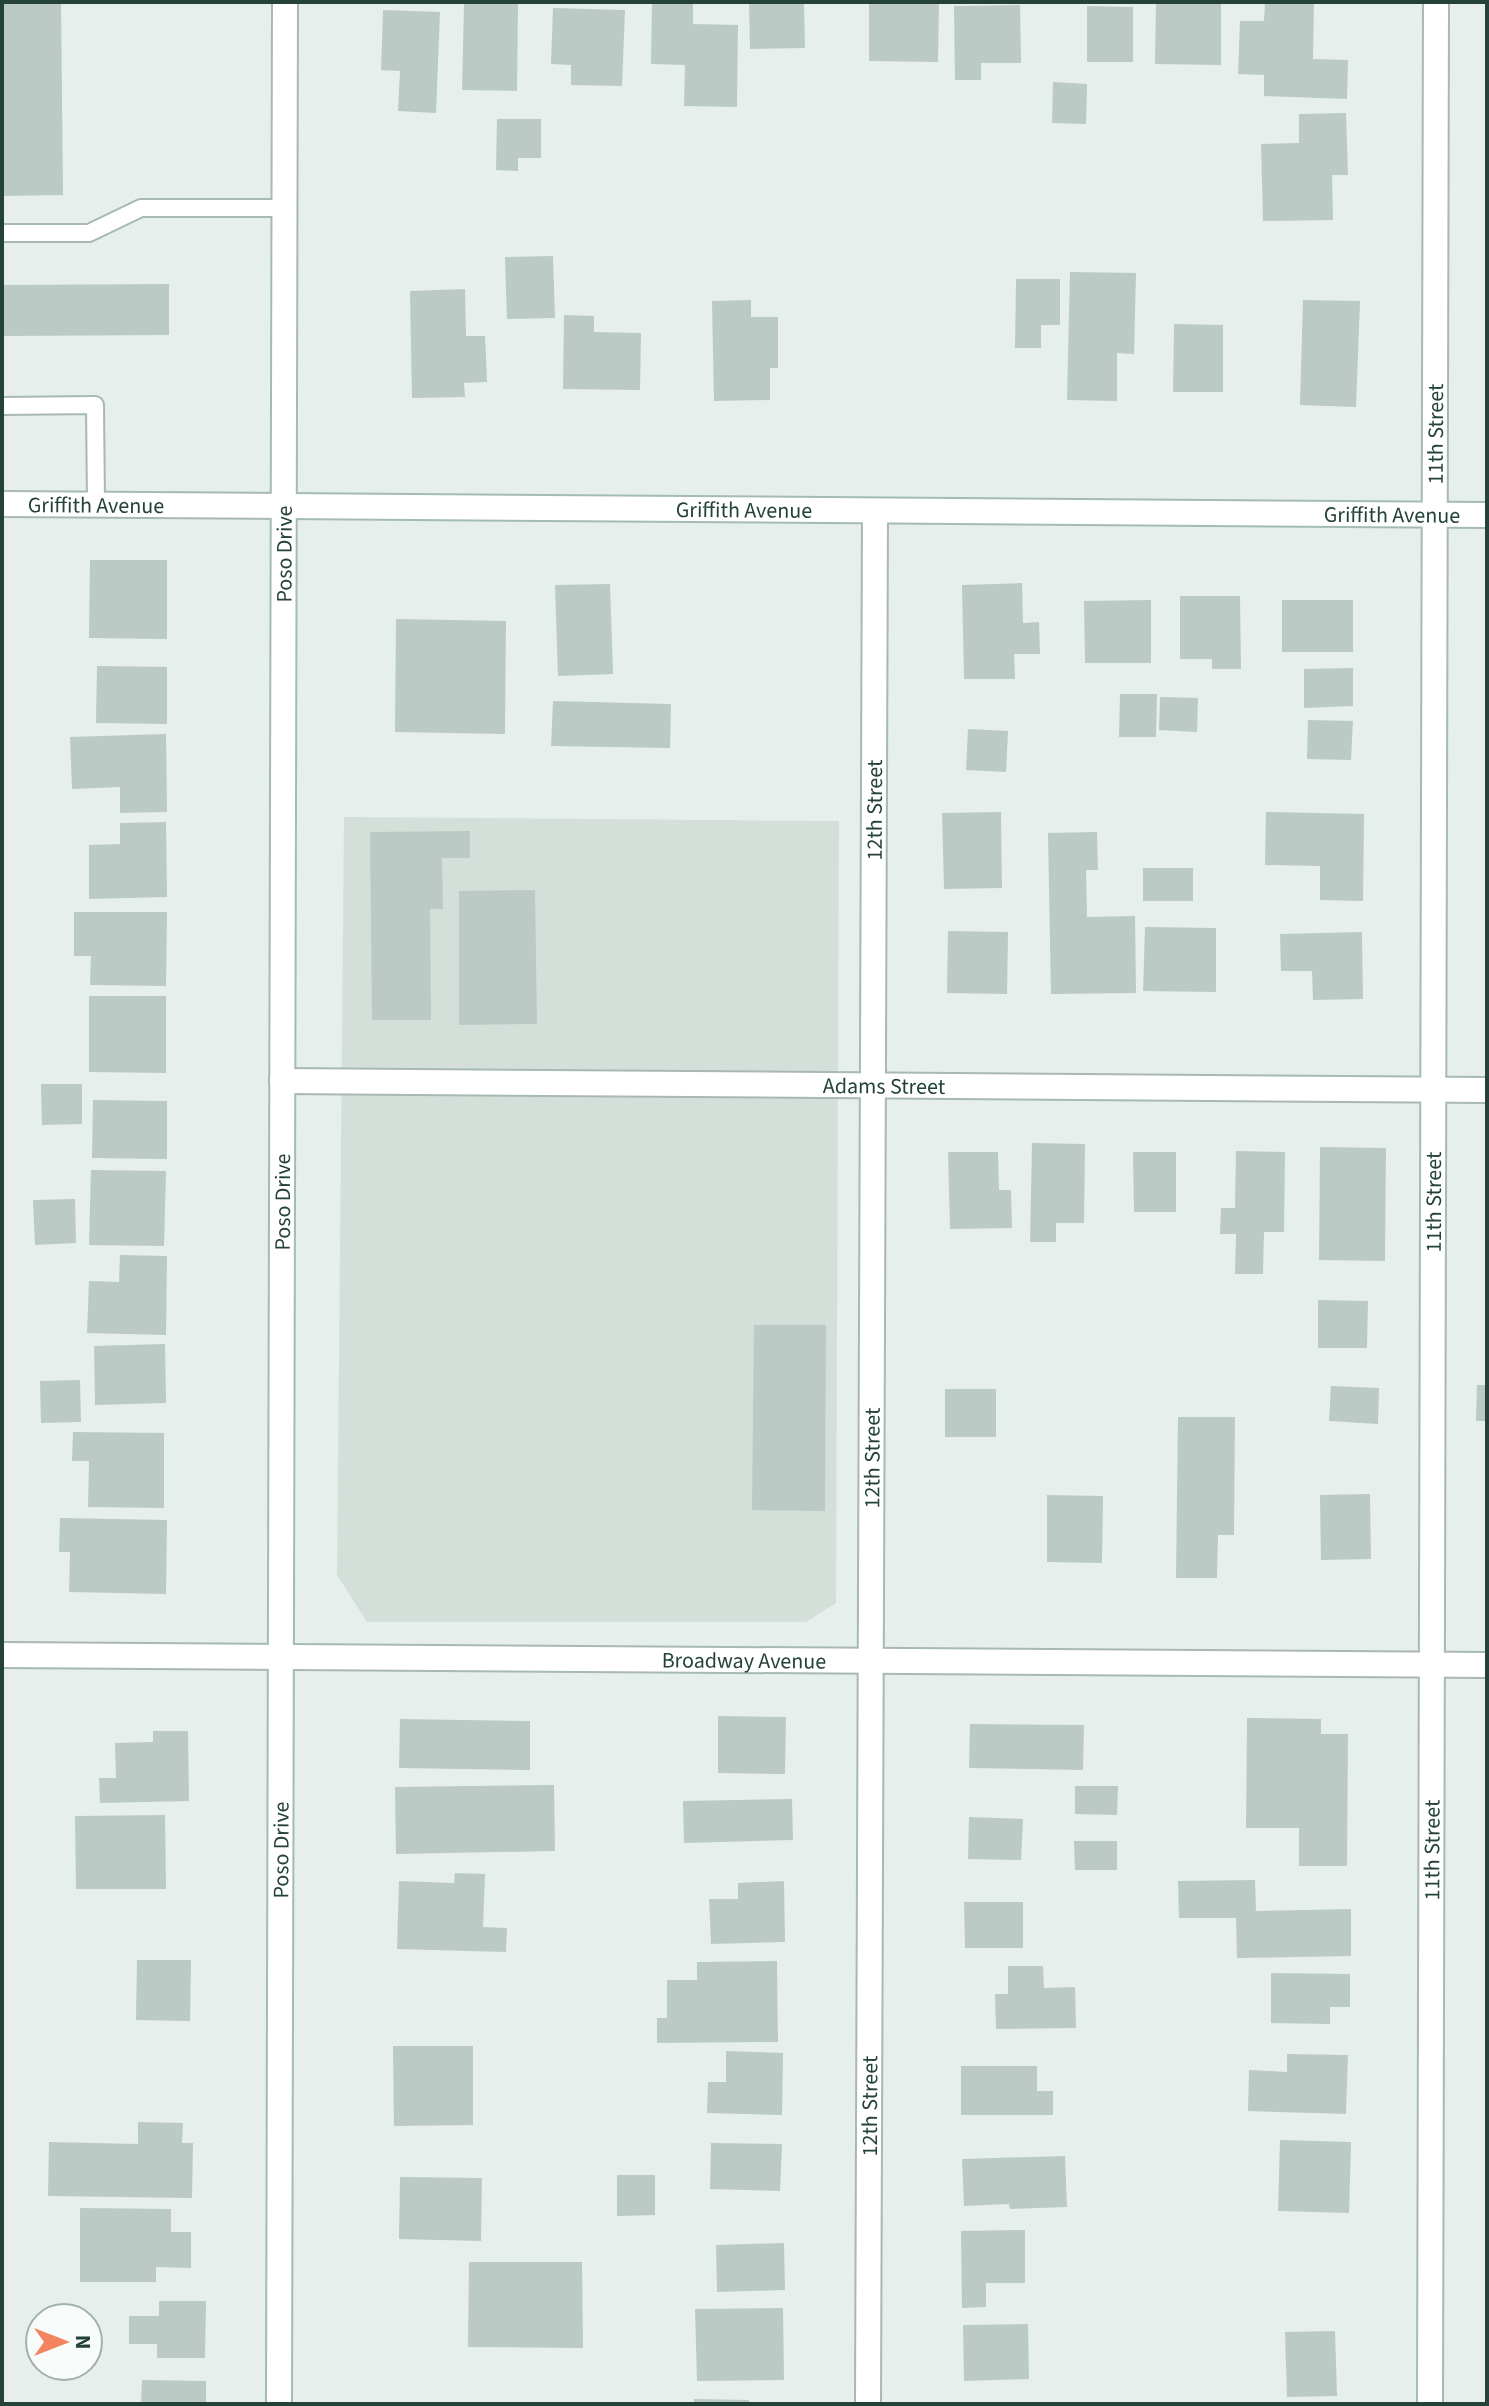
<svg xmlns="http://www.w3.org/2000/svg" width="1489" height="2406" viewBox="0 0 1489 2406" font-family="'Source Sans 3',sans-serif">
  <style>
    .built { fill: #d4dfda }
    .building { fill: #bbcac4 }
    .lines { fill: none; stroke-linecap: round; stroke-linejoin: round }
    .service-casing { stroke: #a8b8b2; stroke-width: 20 }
    .minor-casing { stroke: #a8b8b2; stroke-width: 28 }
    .tertiary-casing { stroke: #a8b8b2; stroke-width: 28 }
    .secondary-casing { stroke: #a4bbb3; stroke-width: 28 }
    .service { stroke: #fff; stroke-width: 16 }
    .minor { stroke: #fff; stroke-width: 24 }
    .tertiary { stroke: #fff; stroke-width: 24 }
    .secondary { stroke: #fff; stroke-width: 24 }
    .labels { text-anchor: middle; stroke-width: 7; stroke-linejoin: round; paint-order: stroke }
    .street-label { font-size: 22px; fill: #24423a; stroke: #f7fbf9 }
  </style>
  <rect width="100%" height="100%" fill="#e6efeb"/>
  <path class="built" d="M 344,817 L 839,821 L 836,1603 L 806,1622 L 367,1622 L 337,1575 Z"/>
  <g class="building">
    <path d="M 2,2 L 61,2 L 63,195 L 2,196 Z"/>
    <path d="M 464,2 L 518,2 L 517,91 L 462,90 Z"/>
    <path d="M 749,2 L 804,2 L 805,48 L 750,49 Z"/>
    <path d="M 869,2 L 939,2 L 938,62 L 869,61 Z"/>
    <path d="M 1265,2 L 1314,2 L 1313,59 L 1348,60 L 1347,99 L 1264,96 L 1264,75 L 1238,74 L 1240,21 L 1264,21 Z"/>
    <path d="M 652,3 L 693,4 L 693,24 L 738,25 L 737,107 L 684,106 L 685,65 L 651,64 Z"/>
    <path d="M 1156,3 L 1221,4 L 1221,65 L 1155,64 Z"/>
    <path d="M 1020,5 L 1021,63 L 981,63 L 981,80 L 955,80 L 954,6 Z"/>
    <path d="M 1087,6 L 1133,7 L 1133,62 L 1087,62 Z"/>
    <path d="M 553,8 L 625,10 L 622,86 L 571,85 L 571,65 L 551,64 Z"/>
    <path d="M 383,10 L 440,12 L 436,113 L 398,111 L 400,71 L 381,70 Z"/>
    <path d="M 1053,82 L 1087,84 L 1086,124 L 1052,123 Z"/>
    <path d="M 1346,113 L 1348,175 L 1332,175 L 1333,220 L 1263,221 L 1261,144 L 1299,143 L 1299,114 Z"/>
    <path d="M 497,119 L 541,119 L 541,158 L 518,158 L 518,171 L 496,170 Z"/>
    <path d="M 553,256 L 555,318 L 507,319 L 505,257 Z"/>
    <path d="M 1070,272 L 1136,273 L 1134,354 L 1117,353 L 1117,401 L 1067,400 Z"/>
    <path d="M 1016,279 L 1060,279 L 1060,325 L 1041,325 L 1041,348 L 1015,348 Z"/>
    <path d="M 169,284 L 169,335 L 2,336 L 2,285 Z"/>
    <path d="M 465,289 L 466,336 L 485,336 L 487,382 L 464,383 L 465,397 L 412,398 L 410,291 Z"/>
    <path d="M 751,300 L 751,317 L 778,317 L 778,368 L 770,368 L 770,400 L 714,401 L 712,301 Z"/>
    <path d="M 1303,300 L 1360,301 L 1356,407 L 1300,405 Z"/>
    <path d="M 564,315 L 594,316 L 594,332 L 641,333 L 640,390 L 563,389 Z"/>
    <path d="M 1174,324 L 1223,325 L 1223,392 L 1173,392 Z"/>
    <path d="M 90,560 L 167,560 L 167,639 L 89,638 Z"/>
    <path d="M 1022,583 L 1023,623 L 1039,622 L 1040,654 L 1014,654 L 1015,679 L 964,679 L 962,585 Z"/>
    <path d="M 610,584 L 613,674 L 558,676 L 555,585 Z"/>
    <path d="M 1180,596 L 1240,596 L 1241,669 L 1212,669 L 1212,659 L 1180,659 Z"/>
    <path d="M 1151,600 L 1151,663 L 1085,663 L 1084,601 Z"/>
    <rect x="1282" y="600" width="71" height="52"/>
    <path d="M 396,619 L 506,621 L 505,734 L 395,732 Z"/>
    <path d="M 97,666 L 167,667 L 167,724 L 96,723 Z"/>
    <path d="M 1353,668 L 1353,706 L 1304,708 L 1304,669 Z"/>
    <path d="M 1120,694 L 1157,694 L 1156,737 L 1119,737 Z"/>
    <path d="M 1160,697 L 1198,698 L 1197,732 L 1159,730 Z"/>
    <path d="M 553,701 L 671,704 L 670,748 L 551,746 Z"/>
    <path d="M 1308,720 L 1353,721 L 1351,760 L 1307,759 Z"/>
    <path d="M 968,729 L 1008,731 L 1006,772 L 966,770 Z"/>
    <path d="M 166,734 L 167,812 L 120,813 L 120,787 L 72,789 L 70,737 Z"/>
    <path d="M 1001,812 L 1002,888 L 944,889 L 942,813 Z"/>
    <path d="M 1266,812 L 1364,814 L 1363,901 L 1320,900 L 1320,866 L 1265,865 Z"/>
    <path d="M 166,822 L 167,897 L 89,899 L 89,845 L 120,844 L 120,823 Z"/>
    <path d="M 470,831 L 470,858 L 442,858 L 443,909 L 430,909 L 431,1020 L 372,1020 L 370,832 Z"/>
    <path d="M 1097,832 L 1098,870 L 1086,870 L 1087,917 L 1135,916 L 1136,993 L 1051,994 L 1048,833 Z"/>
    <rect x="1143" y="868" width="50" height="33"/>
    <path d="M 535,890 L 537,1024 L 459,1025 L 459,891 Z"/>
    <path d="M 74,912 L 167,912 L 166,986 L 90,985 L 91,956 L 74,956 Z"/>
    <path d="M 1145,927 L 1216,928 L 1216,992 L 1143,991 Z"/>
    <path d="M 948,931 L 1008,932 L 1007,994 L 947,993 Z"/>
    <path d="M 1362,932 L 1363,999 L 1313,1000 L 1312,971 L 1281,971 L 1280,934 Z"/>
    <path d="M 89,996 L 166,996 L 166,1073 L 89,1072 Z"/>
    <path d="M 41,1084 L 82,1084 L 82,1124 L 42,1125 Z"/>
    <path d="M 93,1100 L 167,1101 L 167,1159 L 92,1158 Z"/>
    <path d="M 1032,1143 L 1085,1144 L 1084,1223 L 1056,1223 L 1056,1242 L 1030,1242 Z"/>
    <path d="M 1320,1147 L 1386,1148 L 1385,1261 L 1319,1260 Z"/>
    <path d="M 1236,1151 L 1285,1152 L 1284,1232 L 1264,1232 L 1263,1274 L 1235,1274 L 1236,1234 L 1220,1234 L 1221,1208 L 1235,1208 Z"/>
    <path d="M 948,1152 L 998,1152 L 999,1190 L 1011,1190 L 1012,1228 L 950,1229 Z"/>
    <path d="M 1133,1152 L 1176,1152 L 1176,1212 L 1134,1212 Z"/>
    <path d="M 91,1170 L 166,1171 L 164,1246 L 89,1245 Z"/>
    <path d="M 75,1199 L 76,1243 L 35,1245 L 33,1200 Z"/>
    <path d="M 120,1255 L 167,1256 L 166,1335 L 87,1333 L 89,1281 L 119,1282 Z"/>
    <path d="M 1318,1300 L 1368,1301 L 1367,1348 L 1318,1348 Z"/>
    <path d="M 754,1325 L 826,1325 L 825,1511 L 752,1510 Z"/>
    <path d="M 165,1344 L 166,1403 L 95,1405 L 94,1346 Z"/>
    <path d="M 80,1380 L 81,1422 L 41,1423 L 40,1381 Z"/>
    <path d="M 1477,1385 L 1487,1385 L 1487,1421 L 1476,1421 Z"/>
    <path d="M 1331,1386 L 1379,1388 L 1378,1424 L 1329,1421 Z"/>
    <rect x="945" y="1389" width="51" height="48"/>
    <path d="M 1178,1417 L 1235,1417 L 1234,1535 L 1218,1535 L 1217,1578 L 1176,1578 Z"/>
    <path d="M 73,1432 L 164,1433 L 164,1508 L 88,1507 L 89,1461 L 72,1461 Z"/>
    <path d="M 1370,1494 L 1371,1559 L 1321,1560 L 1320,1495 Z"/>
    <path d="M 1047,1495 L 1103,1496 L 1102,1563 L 1047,1562 Z"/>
    <path d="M 60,1518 L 167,1520 L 166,1594 L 69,1592 L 70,1552 L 59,1552 Z"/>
    <path d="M 718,1716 L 786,1717 L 785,1774 L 718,1773 Z"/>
    <path d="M 1247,1718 L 1321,1719 L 1321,1734 L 1348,1734 L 1347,1866 L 1299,1866 L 1299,1828 L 1246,1828 Z"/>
    <path d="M 400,1719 L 530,1721 L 530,1770 L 399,1768 Z"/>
    <path d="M 970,1724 L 1084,1725 L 1083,1770 L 969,1768 Z"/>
    <path d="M 153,1731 L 188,1731 L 189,1801 L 100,1803 L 99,1778 L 116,1778 L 115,1743 L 153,1742 Z"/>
    <path d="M 554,1785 L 555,1851 L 396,1854 L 395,1787 Z"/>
    <path d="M 1075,1786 L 1118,1786 L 1117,1815 L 1075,1814 Z"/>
    <path d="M 792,1799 L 793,1840 L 684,1843 L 683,1801 Z"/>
    <path d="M 165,1815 L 166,1889 L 76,1889 L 75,1816 Z"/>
    <path d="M 969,1817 L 1023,1819 L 1021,1860 L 968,1859 Z"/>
    <path d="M 1074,1841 L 1117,1841 L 1117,1870 L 1075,1870 Z"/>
    <path d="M 455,1873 L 485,1874 L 483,1927 L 507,1928 L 506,1952 L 397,1949 L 399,1881 L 454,1883 Z"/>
    <path d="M 1255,1880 L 1256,1911 L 1351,1909 L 1351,1956 L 1237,1958 L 1236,1918 L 1179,1918 L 1178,1881 Z"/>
    <path d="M 784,1881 L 785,1942 L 711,1944 L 709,1899 L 738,1899 L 738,1883 Z"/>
    <path d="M 964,1902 L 1023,1902 L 1023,1948 L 965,1948 Z"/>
    <path d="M 137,1960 L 191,1960 L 190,2021 L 136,2020 Z"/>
    <path d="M 777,1961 L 778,2042 L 657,2043 L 657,2018 L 667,2018 L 667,1980 L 697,1980 L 697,1962 Z"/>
    <path d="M 1008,1966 L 1043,1966 L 1044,1988 L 1075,1987 L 1076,2028 L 996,2029 L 995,1994 L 1008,1994 Z"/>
    <path d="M 1271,1973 L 1350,1974 L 1350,2007 L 1330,2007 L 1330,2024 L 1271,2023 Z"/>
    <path d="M 393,2046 L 473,2046 L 473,2125 L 394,2126 Z"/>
    <path d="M 726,2051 L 783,2053 L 782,2115 L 707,2113 L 708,2082 L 726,2082 Z"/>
    <path d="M 1287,2054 L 1348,2055 L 1346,2114 L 1248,2111 L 1249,2070 L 1287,2072 Z"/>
    <path d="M 961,2066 L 1037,2066 L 1037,2091 L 1053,2091 L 1053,2115 L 961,2115 Z"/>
    <path d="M 138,2122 L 183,2123 L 182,2143 L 193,2143 L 192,2198 L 48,2196 L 49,2142 L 138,2144 Z"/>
    <path d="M 1280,2140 L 1351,2142 L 1349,2213 L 1278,2211 Z"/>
    <path d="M 711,2143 L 782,2144 L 780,2191 L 710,2189 Z"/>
    <path d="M 1065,2156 L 1067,2207 L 1010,2209 L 1009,2204 L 964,2206 L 962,2159 Z"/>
    <path d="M 617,2175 L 655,2175 L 655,2215 L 617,2216 Z"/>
    <path d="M 400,2177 L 482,2178 L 481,2241 L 399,2239 Z"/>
    <path d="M 80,2208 L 171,2209 L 171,2232 L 191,2232 L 191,2268 L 156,2267 L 156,2282 L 80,2282 Z"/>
    <path d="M 1025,2230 L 1025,2283 L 986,2283 L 986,2307 L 962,2308 L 961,2231 Z"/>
    <path d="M 784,2243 L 785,2290 L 717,2292 L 716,2245 Z"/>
    <path d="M 469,2262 L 582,2262 L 583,2348 L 468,2347 Z"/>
    <path d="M 159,2301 L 206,2301 L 205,2358 L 157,2358 L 157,2344 L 129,2344 L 129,2316 L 159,2316 Z"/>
    <path d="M 783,2308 L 784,2380 L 697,2381 L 695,2309 Z"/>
    <path d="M 1028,2324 L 1029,2379 L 964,2381 L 963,2325 Z"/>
    <path d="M 1335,2331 L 1337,2396 L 1287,2397 L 1285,2332 Z"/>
    <path d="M 142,2380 L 206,2381 L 206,2404 L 141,2404 Z"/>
    <path d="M 694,2399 L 749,2400 L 749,2404 L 694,2404 Z"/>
  </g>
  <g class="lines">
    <defs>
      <g id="service">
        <path d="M 2,233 L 89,233 L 141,208 L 284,208"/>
        <path d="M 2,406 L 95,405 L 96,505"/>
      </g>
      <g id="minor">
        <path id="s1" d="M 282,1081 L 1487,1090"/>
        <path id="s2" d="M 868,2404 L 875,511"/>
        <path id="s3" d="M 1430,2404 L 1436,2"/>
      </g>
      <g id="tertiary">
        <path id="s4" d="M 2,504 L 284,506"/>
        <path id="s5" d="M 2,1655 L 1487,1665"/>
      </g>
      <g id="secondary">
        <path id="s6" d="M 284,506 L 1487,515"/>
        <path id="s7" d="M 279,2404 L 285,2"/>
      </g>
    </defs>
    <use href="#service" class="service-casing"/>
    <use href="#minor" class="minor-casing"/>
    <use href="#tertiary" class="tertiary-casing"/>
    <use href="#secondary" class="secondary-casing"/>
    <use href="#service" class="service"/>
    <use href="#minor" class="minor"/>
    <use href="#tertiary" class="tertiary"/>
    <use href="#secondary" class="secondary"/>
  </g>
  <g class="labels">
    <g class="street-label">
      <text dy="8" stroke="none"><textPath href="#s3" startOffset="1970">11th Street</textPath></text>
      <text dy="8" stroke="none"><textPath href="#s4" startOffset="94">Griffith Avenue</textPath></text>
      <text dy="8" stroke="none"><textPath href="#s6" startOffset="460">Griffith Avenue</textPath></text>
      <text dy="8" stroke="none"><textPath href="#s6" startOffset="1108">Griffith Avenue</textPath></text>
      <text dy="8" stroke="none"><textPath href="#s7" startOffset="1850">Poso Drive</textPath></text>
      <text dy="8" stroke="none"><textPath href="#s2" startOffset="1594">12th Street</textPath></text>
      <text dy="8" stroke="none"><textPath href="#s1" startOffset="602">Adams Street</textPath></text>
      <text dy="8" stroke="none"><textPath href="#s7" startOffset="1202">Poso Drive</textPath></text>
      <text dy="8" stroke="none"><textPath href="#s3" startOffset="1202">11th Street</textPath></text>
      <text dy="8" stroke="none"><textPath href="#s2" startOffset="946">12th Street</textPath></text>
      <text dy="8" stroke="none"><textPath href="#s5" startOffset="742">Broadway Avenue</textPath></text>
      <text dy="8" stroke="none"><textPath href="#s7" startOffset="554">Poso Drive</textPath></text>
      <text dy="8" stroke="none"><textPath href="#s3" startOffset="554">11th Street</textPath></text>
      <text dy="8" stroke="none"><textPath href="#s2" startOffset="298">12th Street</textPath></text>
    </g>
  </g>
  <rect width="1489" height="2406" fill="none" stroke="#24423a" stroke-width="8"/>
  <g transform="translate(64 2342) rotate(90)"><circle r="38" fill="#f7fbf9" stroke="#a3b1ad" stroke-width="2"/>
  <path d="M0-6L14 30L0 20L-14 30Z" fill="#f4845f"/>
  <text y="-12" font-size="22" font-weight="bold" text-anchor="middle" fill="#24423a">N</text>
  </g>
</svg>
